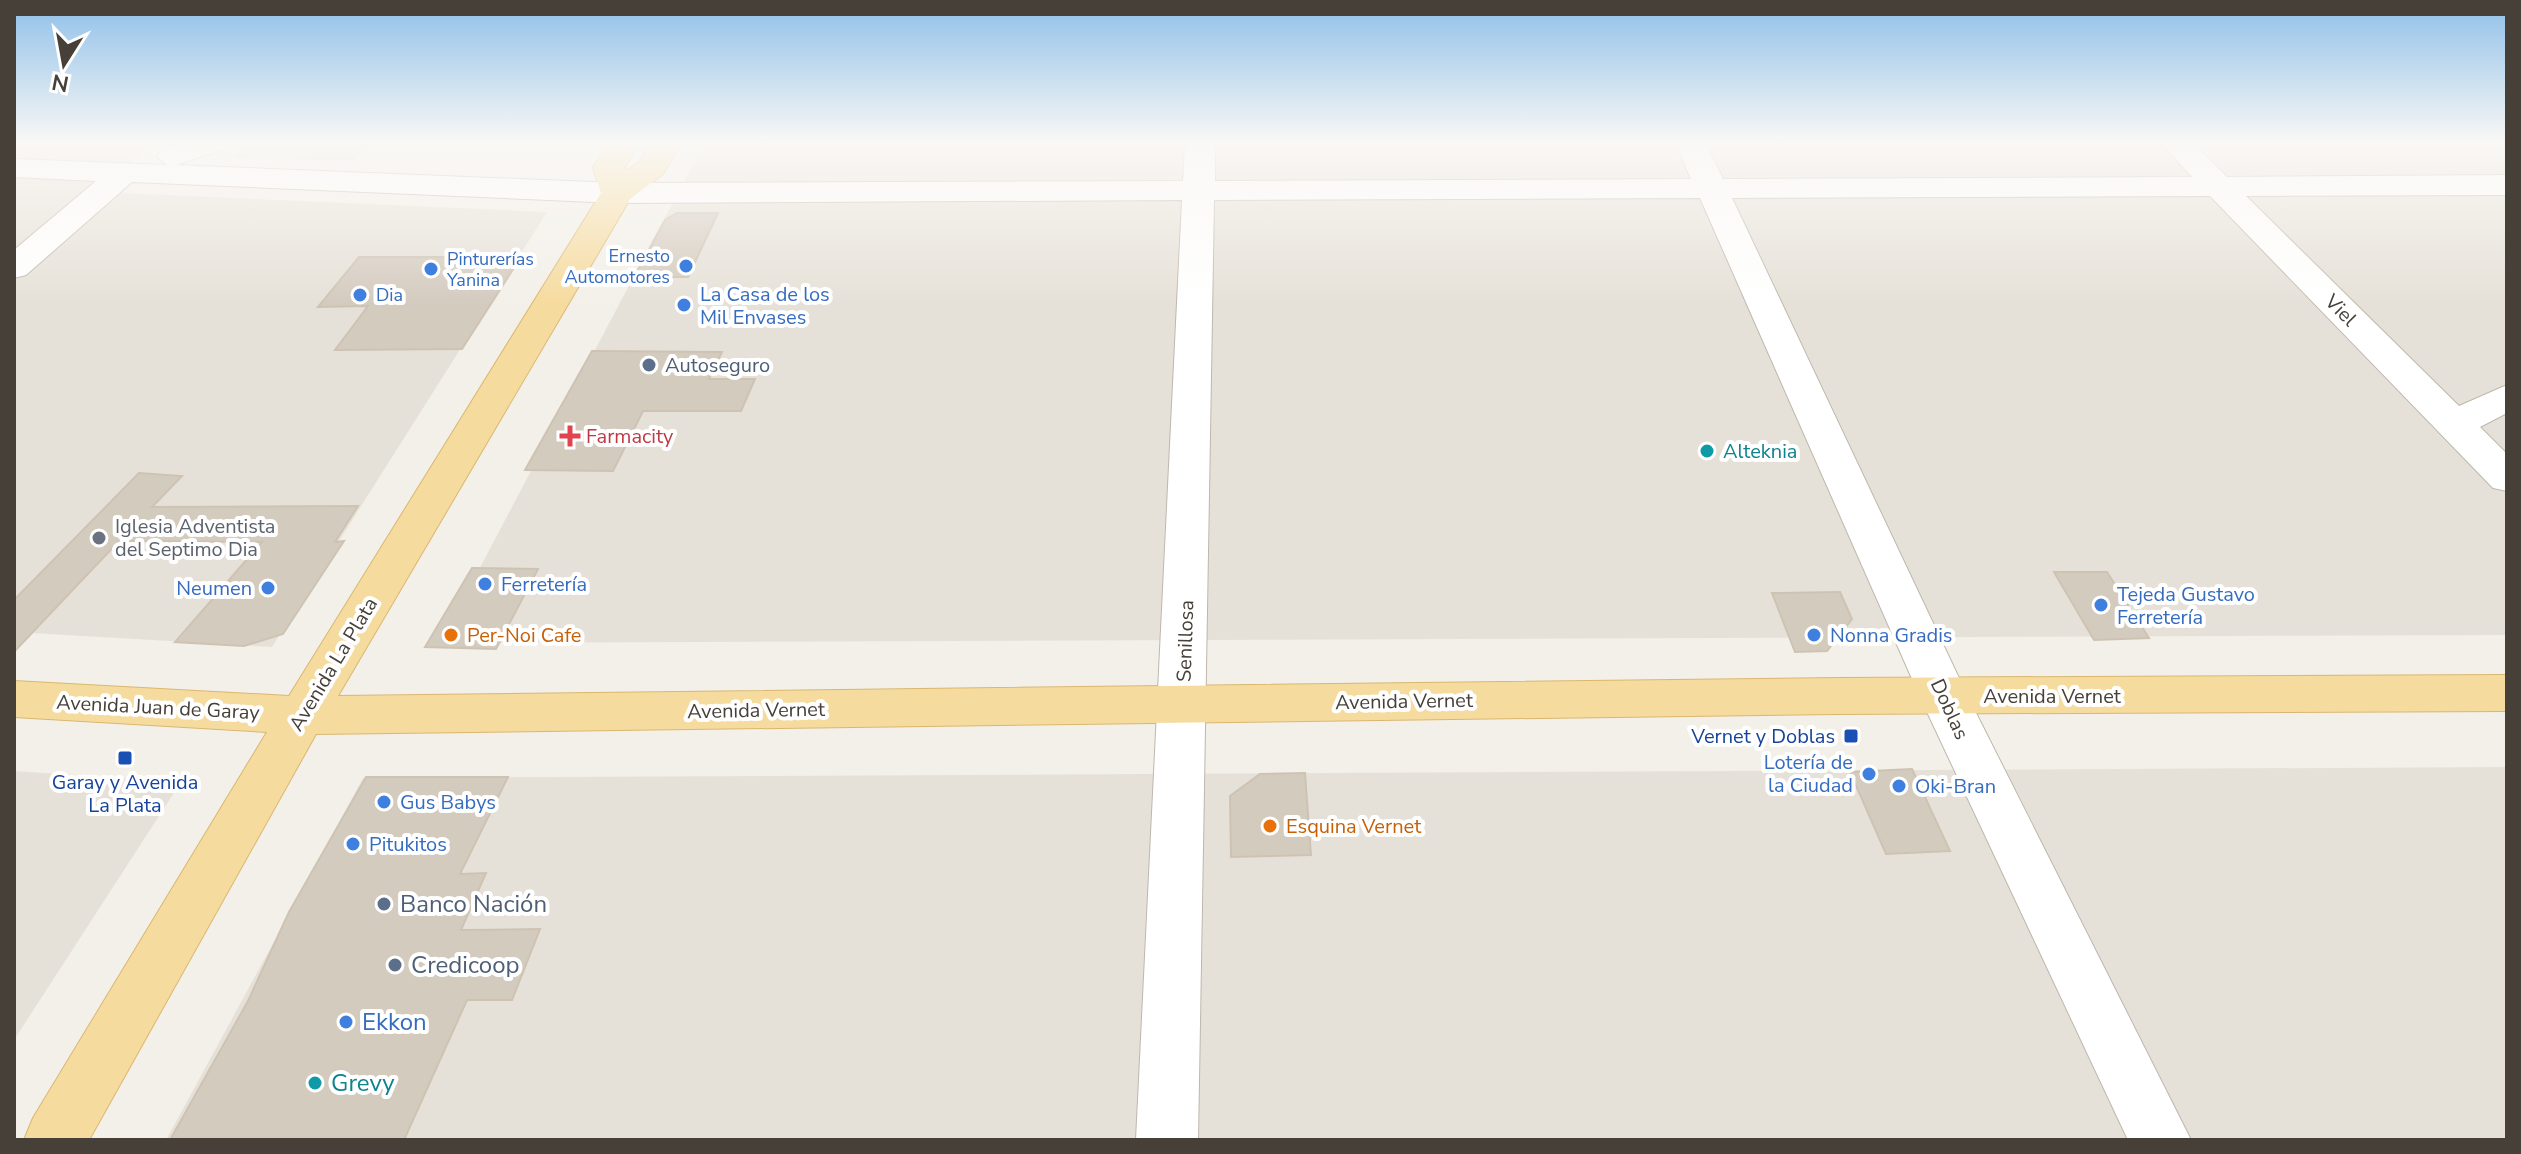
<svg xmlns="http://www.w3.org/2000/svg" width="2521" height="1154" viewBox="0 0 2521 1154" font-family="'Nunito Sans',sans-serif">
  <style>
    .residential { fill: #e6e1d8 }
    .parking { fill: #e2e0dd }
    .building { fill: #d4cbbf; stroke: #cec3b3; stroke-width: 2 }
    .lines { fill: none; stroke-linecap: round; stroke-linejoin: round }
    .minor-casing { stroke: #beb7ac; stroke-width: 2 }
    .major-casing { stroke: #dab770; stroke-width: 2 }
    .minor { fill: #fff; fill-rule: evenodd }
    .major { fill: #f6db9f; fill-rule: evenodd }
    .shop-dot { fill: #3f7fe0; stroke: #fff; stroke-width: 3 }
    .service-dot { fill: #5c6f8a; stroke: #fff; stroke-width: 3 }
    .health-dot { fill: #e0444e; stroke: #fff; stroke-width: 3 }
    .culture-dot { fill: #0f9aa8; stroke: #fff; stroke-width: 3 }
    .worship-dot { fill: #6b7280; stroke: #fff; stroke-width: 3 }
    .food-dot { fill: #e8710a; stroke: #fff; stroke-width: 3 }
    .transit-dot { fill: #1a4fb4; stroke: #fff; stroke-width: 3 }
    .labels { text-anchor: middle; stroke-width: 8; stroke-linejoin: round; paint-order: stroke }
    .far-shop-label { font-size: 18px; fill: #366cbe; stroke: #fff; text-anchor: start }
    .shop-label { font-size: 20px; fill: #366cbe; stroke: #fff; text-anchor: start }
    .street-label { font-size: 20px; fill: #464038; stroke: #fff }
    .service-label { font-size: 20px; fill: #4e5e75; stroke: #fff; text-anchor: start }
    .health-label { font-size: 20px; fill: #be3a42; stroke: #fff; text-anchor: start }
    .culture-label { font-size: 20px; fill: #0d838f; stroke: #fff; text-anchor: start }
    .worship-label { font-size: 20px; fill: #5b616d; stroke: #fff; text-anchor: start }
    .food-label { font-size: 20px; fill: #c56008; stroke: #fff; text-anchor: start }
    .transit-label { font-size: 20px; fill: #164399; stroke: #fff; text-anchor: end }
    .near-service-label { font-size: 24px; fill: #4e5e75; stroke: #fff; text-anchor: start }
    .near-shop-label { font-size: 24px; fill: #366cbe; stroke: #fff; text-anchor: start }
    .near-culture-label { font-size: 24px; fill: #0d838f; stroke: #fff; text-anchor: start }
  </style>
  <rect width="100%" height="100%" fill="#f3f0e9"/>
  <g class="residential">
    <path d="M 14,142 L 154,142 L 97,192 L 547,212 L 272,647 L 14,632 Z"/>
    <path d="M 705,142 L 2507,142 L 2507,635 L 440,643 Z"/>
    <path d="M 2507,767 L 2507,1140 L 166,1140 L 363,778 Z"/>
    <path d="M 14,771 L 181,782 L 14,1040 Z"/>
  </g>
  <path class="parking" d="M 249,142 L 375,142 L 354,161 L 233,158 Z"/>
  <g class="building">
    <path d="M 677,213 L 718,213 L 688,277 L 634,277 L 665,220 Z"/>
    <path d="M 359,257 L 521,257 L 462,349 L 335,350 L 368,306 L 318,307 Z"/>
    <path d="M 592,351 L 722,352 L 709,379 L 755,379 L 741,411 L 643,411 L 613,471 L 525,470 Z"/>
    <path d="M 139,473 L 182,476 L 152,507 L 358,506 L 335,542 L 344,541 L 283,634 L 244,646 L 175,642 L 262,542 L 119,541 L 14,652 L 14,600 Z"/>
    <path d="M 472,568 L 538,569 L 496,649 L 425,647 Z"/>
    <path d="M 2054,572 L 2107,572 L 2149,638 L 2094,640 Z"/>
    <path d="M 1840,592 L 1852,619 L 1827,651 L 1795,652 L 1772,593 Z"/>
    <path d="M 1912,769 L 1950,851 L 1886,854 L 1850,772 Z"/>
    <path d="M 1305,773 L 1311,855 L 1231,857 L 1230,796 L 1260,774 Z"/>
    <path d="M 366,777 L 508,777 L 460,874 L 486,873 L 461,930 L 540,929 L 512,1000 L 467,1000 L 404,1140 L 170,1140 L 248,1001 L 289,912 Z"/>
  </g>
  <g class="lines">
    <defs>
      <path id="minor" d="M 187,142 L 232,142 L 228,148 L 176,165 L 617,183 L 1183,181 L 1185,142 L 1215,142 L 1215,181 L 1691,179 L 1675,142 L 1705,142 L 1723,179 L 2192,177 L 2160,142 L 2192,142 L 2227,177 L 2507,175 L 2507,195 L 2246,196 L 2459,406 L 2507,385 L 2507,413 L 2480,427 L 2507,454 L 2507,491 L 2493,488 L 2210,196 L 1732,198 L 1968,697 L 2191,1140 L 2128,1140 L 1920,697 L 1700,198 L 1214,200 L 1198,1140 L 1136,1140 L 1182,200 L 617,203 L 132,182 L 26,275 L 14,278 L 14,250 L 96,181 L 14,177 L 14,159 L 167,165 L 157,157 L 161,150 Z"/>
      <path id="major" d="M 610,142 L 640,142 L 625,167 L 626,171 L 640,161 L 652,142 L 682,142 L 663,174 L 630,199 L 338,696 L 1839,678 L 2507,675 L 2507,711 L 1839,714 L 316,734 L 89,1140 L 24,1140 L 33,1118 L 267,732 L 14,717 L 14,681 L 289,696 L 601,193 L 593,167 Z"/>
    </defs>
    <use href="#minor" class="minor-casing"/>
    <use href="#major" class="major-casing"/>
    <use href="#minor" class="minor"/>
    <use href="#major" class="major"/>
  </g>
  <linearGradient id="sky" x2="0" y2="1"><stop stop-color="#8fc0e9"/><stop offset="0.47" stop-color="#faf8f5"/><stop offset="1" stop-color="#faf8f5" stop-opacity="0"/></linearGradient>
  <rect width="2521" height="304" fill="url(#sky)"/>
  <g class="shop-dot">
    <circle cx="686" cy="266" r="8"/>
    <circle cx="431" cy="269" r="8"/>
    <circle cx="360" cy="295" r="8"/>
    <circle cx="684" cy="305" r="8"/>
    <circle cx="485" cy="584" r="8"/>
    <circle cx="268" cy="588" r="8"/>
    <circle cx="2101" cy="605" r="8"/>
    <circle cx="1814" cy="635" r="8"/>
    <circle cx="1869" cy="774" r="8"/>
    <circle cx="1899" cy="786" r="8"/>
    <circle cx="384" cy="802" r="8"/>
    <circle cx="353" cy="844" r="8"/>
    <circle cx="346" cy="1022" r="8"/>
  </g>
  <g class="service-dot">
    <circle cx="649" cy="365" r="8"/>
    <circle cx="384" cy="904" r="8"/>
    <circle cx="395" cy="965" r="8"/>
  </g>
  <path class="health-dot" d="M566 424h8v8h8v8h-8v8h-8v-8h-8v-8h8z"/>
  <g class="culture-dot">
    <circle cx="1707" cy="451" r="8"/>
    <circle cx="315" cy="1083" r="8"/>
  </g>
  <circle class="worship-dot" cx="99" cy="538" r="8"/>
  <g class="food-dot">
    <circle cx="451" cy="635" r="8"/>
    <circle cx="1270" cy="826" r="8"/>
  </g>
  <g class="transit-dot">
    <rect x="1843" y="728" width="16" height="16" rx="4"/>
    <rect x="117" y="750" width="16" height="16" rx="4"/>
  </g>
  <g class="labels">
    <g class="far-shop-label">
      <text x="670" y="262" text-anchor="end">Ernesto<tspan x="670" dy="21">Automotores</tspan></text>
      <text x="447" y="265">Pinturerías<tspan x="447" dy="21">Yanina</tspan></text>
      <text x="376" y="301">Dia</text>
    </g>
    <g class="shop-label">
      <text x="700" y="301">La Casa de los<tspan x="700" dy="23">Mil Envases</tspan></text>
      <text x="501" y="591">Ferretería</text>
      <text x="252" y="595" text-anchor="end">Neumen</text>
      <text x="2117" y="601">Tejeda Gustavo<tspan x="2117" dy="23">Ferretería</tspan></text>
      <text x="1830" y="642">Nonna Gradis</text>
      <text x="1853" y="769" text-anchor="end">Lotería de<tspan x="1853" dy="23">la Ciudad</tspan></text>
      <text x="1915" y="793">Oki-Bran</text>
      <text x="400" y="809">Gus Babys</text>
      <text x="369" y="851">Pitukitos</text>
    </g>
    <g class="street-label">
      <text transform="translate(2341 310) rotate(45)" y="7">Viel</text>
      <text transform="translate(1185 641) rotate(-88)" y="7">Senillosa</text>
      <text transform="translate(333 664) rotate(-59)" y="7">Avenida La Plata</text>
      <text x="2052" y="703">Avenida Vernet</text>
      <text transform="translate(1404 701) rotate(-1)" y="7">Avenida Vernet</text>
      <text transform="translate(158 707) rotate(3)" y="7">Avenida Juan de Garay</text>
      <text transform="translate(1950 709) rotate(65)" y="7">Doblas</text>
      <text transform="translate(756 710) rotate(-1)" y="7">Avenida Vernet</text>
    </g>
    <g class="service-label">
      <text x="665" y="372">Autoseguro</text>
    </g>
    <g class="health-label">
      <text x="586" y="443">Farmacity</text>
    </g>
    <g class="culture-label">
      <text x="1723" y="458">Alteknia</text>
    </g>
    <g class="worship-label">
      <text x="115" y="533">Iglesia Adventista<tspan x="115" dy="23">del Septimo Dia</tspan></text>
    </g>
    <g class="food-label">
      <text x="467" y="642">Per-Noi Cafe</text>
      <text x="1286" y="833">Esquina Vernet</text>
    </g>
    <g class="transit-label">
      <text x="1835" y="743">Vernet y Doblas</text>
      <text x="125" y="789" text-anchor="middle">Garay y Avenida<tspan x="125" dy="23">La Plata</tspan></text>
    </g>
    <g class="near-service-label">
      <text x="400" y="912">Banco Nación</text>
      <text x="411" y="973">Credicoop</text>
    </g>
    <g class="near-shop-label">
      <text x="362" y="1030">Ekkon</text>
    </g>
    <g class="near-culture-label">
      <text x="331" y="1091">Grevy</text>
    </g>
  </g>
  <rect width="2521" height="1154" fill="none" stroke="#464038" stroke-width="32"/>
  <g transform="translate(64 64) rotate(191)" stroke="#ffffff" stroke-width="6" paint-order="stroke">
  <path d="M0-6L14 30L0 20L-14 30Z" fill="#464038"/>
  <text y="-12" font-size="22" font-weight="bold" text-anchor="middle" fill="#464038">N</text>
  </g>
</svg>
